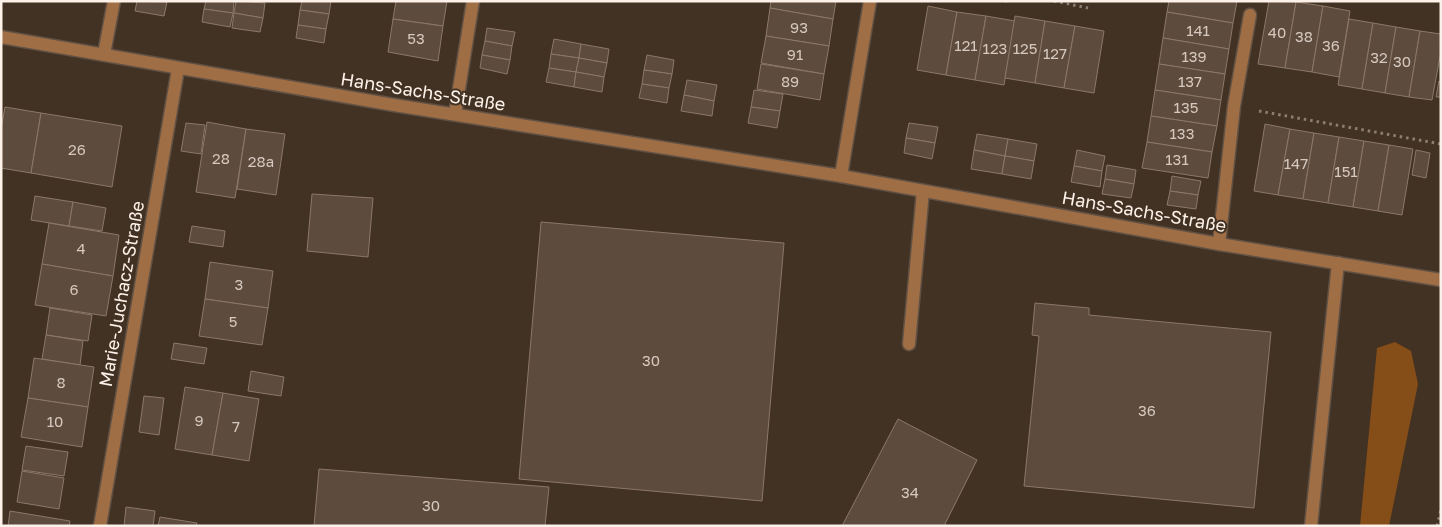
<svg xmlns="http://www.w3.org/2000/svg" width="1442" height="527" viewBox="0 0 1442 527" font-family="'Golos Text',sans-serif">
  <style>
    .green { fill: #854d18 }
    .building { fill: #5d4b3d; stroke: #8b7869 }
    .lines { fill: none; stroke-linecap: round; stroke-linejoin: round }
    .minor-casing { stroke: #605144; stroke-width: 15 }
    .path { stroke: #8c7e72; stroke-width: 3; stroke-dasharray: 2.5 4; stroke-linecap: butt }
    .minor { stroke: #a06e45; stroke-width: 12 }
    .labels { text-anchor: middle; stroke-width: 4; stroke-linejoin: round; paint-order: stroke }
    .number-label { font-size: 15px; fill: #d5c8be }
    .street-label { font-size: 18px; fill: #fdf2e9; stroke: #423224 }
  </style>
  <rect width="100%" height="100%" fill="#423224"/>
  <path class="green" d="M 1395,342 L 1411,351 L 1418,384 L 1389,526 L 1360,526 L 1377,348 Z"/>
  <g class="building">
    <path d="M 137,1 L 167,2 L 164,16 L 135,11 Z"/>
    <path d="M 206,1 L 234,1 L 233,13 L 204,9 Z"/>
    <path d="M 236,1 L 265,3 L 263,18 L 234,13 Z"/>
    <path d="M 302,1 L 331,1 L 329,14 L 300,10 Z"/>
    <path d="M 396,1 L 447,1 L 443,26 L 393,19 Z"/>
    <path d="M 771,1 L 836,1 L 833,19 L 770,8 Z"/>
    <path d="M 1169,1 L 1237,1 L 1233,23 L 1167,12 Z"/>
    <path d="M 1269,1 L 1296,2 L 1285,68 L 1258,64 Z"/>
    <path d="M 1296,2 L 1323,6 L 1312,72 L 1285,68 Z"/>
    <path d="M 928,6 L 957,12 L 946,75 L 917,70 Z"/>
    <path d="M 1323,6 L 1350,11 L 1339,77 L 1312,72 Z"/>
    <path d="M 770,8 L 833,19 L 829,46 L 766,36 Z"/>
    <path d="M 204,9 L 233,13 L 230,27 L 202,22 Z"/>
    <path d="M 300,10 L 329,14 L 326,29 L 298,25 Z"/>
    <path d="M 957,12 L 986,16 L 975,80 L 946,75 Z"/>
    <path d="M 1167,12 L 1233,23 L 1229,49 L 1163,38 Z"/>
    <path d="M 234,13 L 263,18 L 260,32 L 232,28 Z"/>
    <path d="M 986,16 L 1015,21 L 1004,85 L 975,80 Z"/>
    <path d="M 1015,16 L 1045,21 L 1035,83 L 1005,78 Z"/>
    <path d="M 393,19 L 443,26 L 438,61 L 388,52 Z"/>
    <path d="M 1349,19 L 1373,23 L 1362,89 L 1338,85 Z"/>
    <path d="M 1045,21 L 1075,26 L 1064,88 L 1035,83 Z"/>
    <path d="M 1373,23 L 1396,27 L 1385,93 L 1362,89 Z"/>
    <path d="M 298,25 L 326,29 L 324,43 L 296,38 Z"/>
    <path d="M 1075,26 L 1104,31 L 1094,93 L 1064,88 Z"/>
    <path d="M 1396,27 L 1420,31 L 1409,97 L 1385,93 Z"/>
    <path d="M 487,28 L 515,32 L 512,46 L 485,41 Z"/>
    <path d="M 1420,31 L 1441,34 L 1441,51 L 1432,100 L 1409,97 Z"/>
    <path d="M 766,36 L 829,46 L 824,74 L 761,63 Z"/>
    <path d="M 1163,38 L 1229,49 L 1225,74 L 1159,64 Z"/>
    <path d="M 554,39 L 581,44 L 579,58 L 551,54 Z"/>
    <path d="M 485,41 L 512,46 L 510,60 L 482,55 Z"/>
    <path d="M 581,44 L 609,49 L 607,63 L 579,58 Z"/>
    <path d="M 551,54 L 579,58 L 576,72 L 549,68 Z"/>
    <path d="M 482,55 L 510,60 L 507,74 L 480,68 Z"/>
    <path d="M 647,55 L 674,60 L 672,74 L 644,70 Z"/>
    <path d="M 579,58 L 607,63 L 604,77 L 576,72 Z"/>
    <path d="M 761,64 L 824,74 L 820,100 L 757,89 Z"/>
    <path d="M 1159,64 L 1225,74 L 1221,100 L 1155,90 Z"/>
    <path d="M 549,68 L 576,72 L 574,87 L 546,82 Z"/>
    <path d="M 644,70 L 672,74 L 669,88 L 642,84 Z"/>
    <path d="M 576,72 L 604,77 L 602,92 L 574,87 Z"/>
    <path d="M 687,80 L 717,85 L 714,101 L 684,95 Z"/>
    <path d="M 1439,81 L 1441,82 L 1441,97 L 1436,97 Z"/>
    <path d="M 642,84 L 669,88 L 667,103 L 639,98 Z"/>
    <path d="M 754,90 L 783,94 L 780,111 L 751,107 Z"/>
    <path d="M 1155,90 L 1221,100 L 1217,126 L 1151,116 Z"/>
    <path d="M 684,95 L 714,101 L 712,116 L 681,111 Z"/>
    <path d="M 5,107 L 41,113 L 31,173 L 1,168 L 1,129 Z"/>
    <path d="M 751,107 L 780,111 L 777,128 L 748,123 Z"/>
    <path d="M 41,113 L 122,126 L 112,187 L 31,173 Z"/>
    <path d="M 1151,116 L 1217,126 L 1212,152 L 1147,142 Z"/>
    <path d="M 207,122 L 246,129 L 235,198 L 196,192 Z"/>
    <path d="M 186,123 L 205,125 L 201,154 L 181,151 Z"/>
    <path d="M 909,123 L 938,127 L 935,143 L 906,138 Z"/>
    <path d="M 1265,124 L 1290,129 L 1278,195 L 1254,191 Z"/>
    <path d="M 246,129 L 285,134 L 276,195 L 237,189 Z"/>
    <path d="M 1290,129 L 1314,133 L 1303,199 L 1278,195 Z"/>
    <path d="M 1314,133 L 1339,137 L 1328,203 L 1303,199 Z"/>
    <path d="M 977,134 L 1008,139 L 1005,156 L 974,150 Z"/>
    <path d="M 1339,137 L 1364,141 L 1353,207 L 1328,203 Z"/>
    <path d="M 906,138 L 935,143 L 932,159 L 904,153 Z"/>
    <path d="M 1008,139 L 1037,144 L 1034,161 L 1005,156 Z"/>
    <path d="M 1364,141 L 1389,145 L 1378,211 L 1353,207 Z"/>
    <path d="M 1147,142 L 1212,152 L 1208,178 L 1142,168 Z"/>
    <path d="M 1389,145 L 1413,149 L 1402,215 L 1378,211 Z"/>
    <path d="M 974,150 L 1005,156 L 1002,174 L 971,169 Z"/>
    <path d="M 1077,150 L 1105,156 L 1102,171 L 1074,166 Z"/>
    <path d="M 1416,150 L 1430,153 L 1426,178 L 1412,175 Z"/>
    <path d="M 1005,156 L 1034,161 L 1031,179 L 1002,174 Z"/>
    <path d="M 1107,165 L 1136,170 L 1134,184 L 1105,179 Z"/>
    <path d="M 1074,166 L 1102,171 L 1100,187 L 1071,182 Z"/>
    <path d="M 1172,176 L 1201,181 L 1198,195 L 1170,191 Z"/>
    <path d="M 1105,179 L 1134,184 L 1131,198 L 1102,194 Z"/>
    <path d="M 1170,191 L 1198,195 L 1196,209 L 1167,205 Z"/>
    <path d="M 312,194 L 373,198 L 368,257 L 307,251 Z"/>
    <path d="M 35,196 L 73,202 L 69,226 L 31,220 Z"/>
    <path d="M 73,202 L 106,208 L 102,231 L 69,226 Z"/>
    <path d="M 541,222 L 784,243 L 762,501 L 519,479 Z"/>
    <path d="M 49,223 L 119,235 L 113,276 L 42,264 Z"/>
    <path d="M 192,226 L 225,231 L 223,247 L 189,242 Z"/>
    <path d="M 210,262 L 273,271 L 268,308 L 205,299 Z"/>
    <path d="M 42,264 L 113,276 L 106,316 L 35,305 Z"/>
    <path d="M 205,299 L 268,308 L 262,345 L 199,336 Z"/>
    <path d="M 1035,303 L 1089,308 L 1089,315 L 1271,332 L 1254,508 L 1024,486 L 1039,336 L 1032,335 Z"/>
    <path d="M 50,308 L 92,315 L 88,341 L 46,335 Z"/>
    <path d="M 46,335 L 83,341 L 80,365 L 42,359 Z"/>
    <path d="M 174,343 L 207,348 L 204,364 L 171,359 Z"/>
    <path d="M 34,358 L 94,367 L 88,407 L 28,398 Z"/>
    <path d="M 251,371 L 284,377 L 281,396 L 248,391 Z"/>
    <path d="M 185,387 L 223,393 L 212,455 L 175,449 Z"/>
    <path d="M 223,393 L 259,399 L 249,461 L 212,455 Z"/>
    <path d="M 144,396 L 164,398 L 159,435 L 139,432 Z"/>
    <path d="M 28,398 L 88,407 L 82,447 L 21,437 Z"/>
    <path d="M 898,419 L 977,460 L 944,526 L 842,526 Z"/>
    <path d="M 26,446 L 68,452 L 64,476 L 22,470 Z"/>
    <path d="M 319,469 L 549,487 L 545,526 L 314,526 Z"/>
    <path d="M 22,471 L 64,478 L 59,509 L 17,502 Z"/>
    <path d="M 126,507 L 155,511 L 153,526 L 124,526 Z"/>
    <path d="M 10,511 L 70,521 L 69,526 L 8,526 Z"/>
    <path d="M 160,517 L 197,523 L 196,526 L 158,526 Z"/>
  </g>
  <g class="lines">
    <defs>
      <g id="minor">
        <path d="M 1,37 L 394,105 L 841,176 L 1219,244 L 1441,280"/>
        <path d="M 104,54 L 114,1"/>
        <path d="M 455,114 L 473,1"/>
        <path d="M 841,176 L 870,1"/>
        <path d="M 1219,244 L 1234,106 L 1250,15"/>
        <path d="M 909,344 L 923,191"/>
        <path d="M 100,526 L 178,69"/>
        <path d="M 1311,526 L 1338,263"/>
      </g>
    </defs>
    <use href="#minor" class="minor-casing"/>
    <g class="path">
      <path d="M 1005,1 L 1007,1"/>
      <path d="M 1054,1 L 1088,8"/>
      <path d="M 1259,111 L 1441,144"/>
      <path d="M 1437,526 L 1441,510"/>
    </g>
    <use href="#minor" class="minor"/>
  </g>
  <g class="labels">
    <g class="number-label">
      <text x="799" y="33">93</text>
      <text x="1198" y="36">141</text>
      <text x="1277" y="38">40</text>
      <text x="1304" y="42">38</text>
      <text x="416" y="44">53</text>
      <text x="966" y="51">121</text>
      <text x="1331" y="51">36</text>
      <text x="995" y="54">123</text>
      <text x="1025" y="54">125</text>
      <text x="1055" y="59">127</text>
      <text x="795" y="60">91</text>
      <text x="1194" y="62">139</text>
      <text x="1379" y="63">32</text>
      <text x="1402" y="67">30</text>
      <text x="790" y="87">89</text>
      <text x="1190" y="87">137</text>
      <text x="1186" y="113">135</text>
      <text x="1182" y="139">133</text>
      <text x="77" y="155">26</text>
      <text x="221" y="164">28</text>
      <text x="1177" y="165">131</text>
      <text x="261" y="167">28a</text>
      <text x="1296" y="169">147</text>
      <text x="1346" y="177">151</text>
      <text x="81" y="254">4</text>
      <text x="239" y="290">3</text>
      <text x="74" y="295">6</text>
      <text x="233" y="327">5</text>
      <text x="651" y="366">30</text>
      <text x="61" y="388">8</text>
      <text x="1147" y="416">36</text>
      <text x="199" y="426">9</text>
      <text x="55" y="427">10</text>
      <text x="236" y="432">7</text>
      <text x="910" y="498">34</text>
      <text x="431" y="511">30</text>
    </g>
    <g class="street-label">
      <text transform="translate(423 92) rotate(9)" y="6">Hans-Sachs-Straße</text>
      <text transform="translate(1144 212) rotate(10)" y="6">Hans-Sachs-Straße</text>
      <text transform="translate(122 294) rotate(-80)" y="6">Marie-Juchacz-Straße</text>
    </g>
  </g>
  <rect width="1442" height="527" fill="none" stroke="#fdf2e9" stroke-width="5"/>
</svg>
